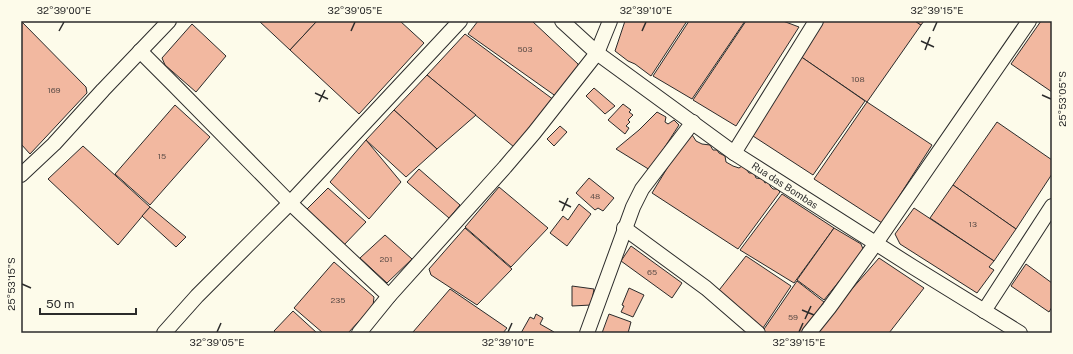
<svg xmlns="http://www.w3.org/2000/svg" width="1073" height="354" viewBox="0 0 1073 354" font-family="'Public Sans',sans-serif">
  <style>
    .building { fill: #f2b8a0; stroke: #2b2b2b }
    .lines { fill: none; stroke-linecap: round; stroke-linejoin: round }
    .minor-casing { stroke: #2b2b2b; stroke-width: 16 }
    .minor { stroke: #fdfbea; stroke-width: 14 }
    .ticks { fill: none; stroke: #2b2b2b; stroke-width: 1.5 }
    .labels { text-anchor: middle; stroke-width: 3; stroke-linejoin: round; paint-order: stroke }
    .number-label { font-size: 8px; fill: #5d4e48 }
    .street-label { font-size: 10px; fill: #2b2b2b; stroke: #fdfbea }
    .neatline { fill: none; stroke: #2b2b2b; stroke-width: 1.5 }
    .ticks-label { font-size: 10px; text-anchor: middle; fill: #2b2b2b }
  </style>
  <rect width="100%" height="100%" fill="#fdfbea"/>
  <g class="building">
    <path d="M 21,21 L 86,87 L 87,93 L 30,154 L 21,144 Z"/>
    <path d="M 259,21 L 317,21 L 290,50 Z"/>
    <path d="M 317,21 L 400,21 L 424,43 L 359,114 L 290,50 Z"/>
    <path d="M 478,21 L 532,21 L 578,64 L 579,69 L 557,97 L 468,34 Z"/>
    <path d="M 625,21 L 687,21 L 651,76 L 635,64 L 628,61 L 615,51 Z"/>
    <path d="M 689,21 L 745,21 L 692,99 L 653,76 Z"/>
    <path d="M 746,21 L 783,21 L 799,27 L 736,126 L 693,100 Z"/>
    <path d="M 824,21 L 915,21 L 921,25 L 867,102 L 800,56 Z"/>
    <path d="M 915,21 L 924,21 L 921,25 Z"/>
    <path d="M 1041,21 L 1049,21 L 1052,23 L 1052,92 L 1011,64 Z"/>
    <path d="M 192,24 L 226,56 L 196,92 L 165,65 L 162,58 Z"/>
    <path d="M 465,34 L 554,100 L 514,147 L 427,75 Z"/>
    <path d="M 800,56 L 865,101 L 813,175 L 753,136 Z"/>
    <path d="M 427,75 L 476,115 L 437,149 L 394,110 Z"/>
    <path d="M 594,88 L 615,106 L 605,114 L 586,96 Z"/>
    <path d="M 867,102 L 932,145 L 882,223 L 814,179 Z"/>
    <path d="M 623,104 L 631,110 L 629,112 L 633,115 L 628,120 L 630,122 L 626,126 L 629,128 L 625,134 L 608,120 Z"/>
    <path d="M 175,105 L 210,137 L 150,205 L 115,174 Z"/>
    <path d="M 394,110 L 437,149 L 406,177 L 366,140 Z"/>
    <path d="M 657,112 L 666,117 L 665,122 L 668,124 L 674,120 L 679,125 L 650,170 L 616,149 L 639,130 Z"/>
    <path d="M 997,122 L 1052,160 L 1052,174 L 1016,229 L 953,185 Z"/>
    <path d="M 560,126 L 567,132 L 554,146 L 547,139 Z"/>
    <path d="M 691,133 L 696,141 L 702,144 L 710,145 L 713,150 L 717,150 L 719,153 L 725,156 L 726,162 L 733,166 L 739,168 L 742,166 L 747,170 L 749,173 L 754,173 L 756,178 L 763,179 L 765,183 L 767,182 L 770,184 L 770,186 L 773,189 L 777,189 L 780,192 L 738,249 L 652,193 L 688,134 Z"/>
    <path d="M 366,140 L 401,182 L 369,219 L 330,182 Z"/>
    <path d="M 83,146 L 150,207 L 118,245 L 48,179 Z"/>
    <path d="M 419,169 L 460,205 L 449,218 L 407,182 Z"/>
    <path d="M 589,178 L 614,198 L 603,211 L 598,208 L 595,210 L 576,193 Z"/>
    <path d="M 953,185 L 1016,229 L 994,261 L 930,218 Z"/>
    <path d="M 499,187 L 548,228 L 511,267 L 465,227 Z"/>
    <path d="M 328,188 L 366,222 L 343,246 L 307,209 Z"/>
    <path d="M 782,194 L 834,228 L 794,283 L 740,250 Z"/>
    <path d="M 579,204 L 591,214 L 567,246 L 550,233 L 563,216 L 568,220 Z"/>
    <path d="M 150,207 L 186,237 L 176,247 L 142,216 Z"/>
    <path d="M 914,208 L 994,261 L 989,267 L 994,270 L 977,293 L 900,244 L 895,234 Z"/>
    <path d="M 465,228 L 512,269 L 477,305 L 431,275 L 429,269 L 450,245 Z"/>
    <path d="M 834,228 L 861,244 L 863,249 L 862,253 L 824,300 L 797,280 Z"/>
    <path d="M 385,235 L 412,259 L 387,283 L 360,258 Z"/>
    <path d="M 631,246 L 682,283 L 672,298 L 621,261 Z"/>
    <path d="M 746,256 L 791,286 L 761,331 L 716,294 Z"/>
    <path d="M 879,258 L 924,288 L 889,333 L 818,333 L 851,290 Z"/>
    <path d="M 334,262 L 374,297 L 373,306 L 348,333 L 323,333 L 294,308 Z"/>
    <path d="M 1026,264 L 1052,283 L 1052,307 L 1049,312 L 1011,286 Z"/>
    <path d="M 797,281 L 824,302 L 802,333 L 764,333 L 762,332 Z"/>
    <path d="M 572,286 L 594,289 L 591,305 L 572,306 Z"/>
    <path d="M 629,288 L 644,295 L 633,317 L 621,312 L 624,306 L 622,305 Z"/>
    <path d="M 450,289 L 507,328 L 503,333 L 414,333 L 413,332 Z"/>
    <path d="M 293,311 L 317,333 L 276,333 L 274,331 Z"/>
    <path d="M 536,314 L 543,318 L 540,324 L 554,332 L 553,333 L 521,333 L 530,317 L 534,319 Z"/>
    <path d="M 609,314 L 631,322 L 628,333 L 602,333 Z"/>
  </g>
  <g class="lines">
    <defs>
      <g id="minor">
        <path d="M 562,21 L 597,53 L 734,153 L 913,267 L 1020,333"/>
        <path d="M 140,51 L 174,85 L 290,203 L 389,296"/>
        <path d="M 734,153 L 816,21"/>
        <path d="M 21,175 L 54,144 L 103,90 L 169,21"/>
        <path d="M 624,228 L 706,288 L 758,333"/>
        <path d="M 984,311 L 1052,206"/>
        <path d="M 164,333 L 197,296 L 290,203 L 460,21"/>
        <path d="M 359,333 L 389,296 L 505,167 L 534,133 L 597,53 L 610,21"/>
        <path d="M 587,333 L 633,207 L 642,189 L 693,122"/>
        <path d="M 809,333 L 829,308 L 876,243 L 1029,21"/>
      </g>
    </defs>
    <use href="#minor" class="minor-casing"/>
    <use href="#minor" class="minor"/>
  </g>
  <path class="ticks" d="M 59,31 L 64,22M 351,31 L 355,22M 642,31 L 646,22M 933,31 L 937,22M 921,41 L 934,47M 925,50 L 930,37M 315,93 L 328,99M 1042,95 L 1051,99M 319,102 L 325,90M 559,201 L 571,207M 562,211 L 568,198M 22,284 L 31,288M 802,310 L 814,315M 805,319 L 811,306M 217,332 L 221,323M 508,332 L 512,323M 799,332 L 803,323"/>
  <g class="labels">
    <g class="number-label">
      <text x="525" y="52">503</text>
      <text x="858" y="82">108</text>
      <text x="54" y="93">169</text>
      <text x="162" y="159">15</text>
      <text x="595" y="199">48</text>
      <text x="973" y="227">13</text>
      <text x="386" y="262">201</text>
      <text x="652" y="275">65</text>
      <text x="338" y="303">235</text>
      <text x="793" y="320">59</text>
    </g>
    <g class="street-label">
      <text transform="translate(785 185) rotate(33)" y="4">Rua das Bombas</text>
    </g>
  </g>
  <rect width="1073" height="354" fill="none" stroke="#fdfbea" stroke-width="44"/>
  <path d="M40 308v6h96v-6" fill="none" stroke="#2b2b2b" stroke-width="2"/>
  <text x="46" y="308" font-size="12" fill="#2b2b2b" stroke="#fdfbea" stroke-width="3" paint-order="stroke">50 m</text>
  <rect x="22" y="22" width="1029" height="310" class="neatline"/>
  <g class="ticks-label">
    <text x="64" y="14">32°39'00"E</text>
    <text x="355" y="14">32°39'05"E</text>
    <text x="646" y="14">32°39'10"E</text>
    <text x="937" y="14">32°39'15"E</text>
    <text transform="translate(1062 99) rotate(-90)" y="4">25°53'05"S</text>
    <text transform="translate(11 284) rotate(-90)" y="4">25°53'15"S</text>
    <text x="217" y="346">32°39'05"E</text>
    <text x="508" y="346">32°39'10"E</text>
    <text x="799" y="346">32°39'15"E</text>
  </g>
</svg>
